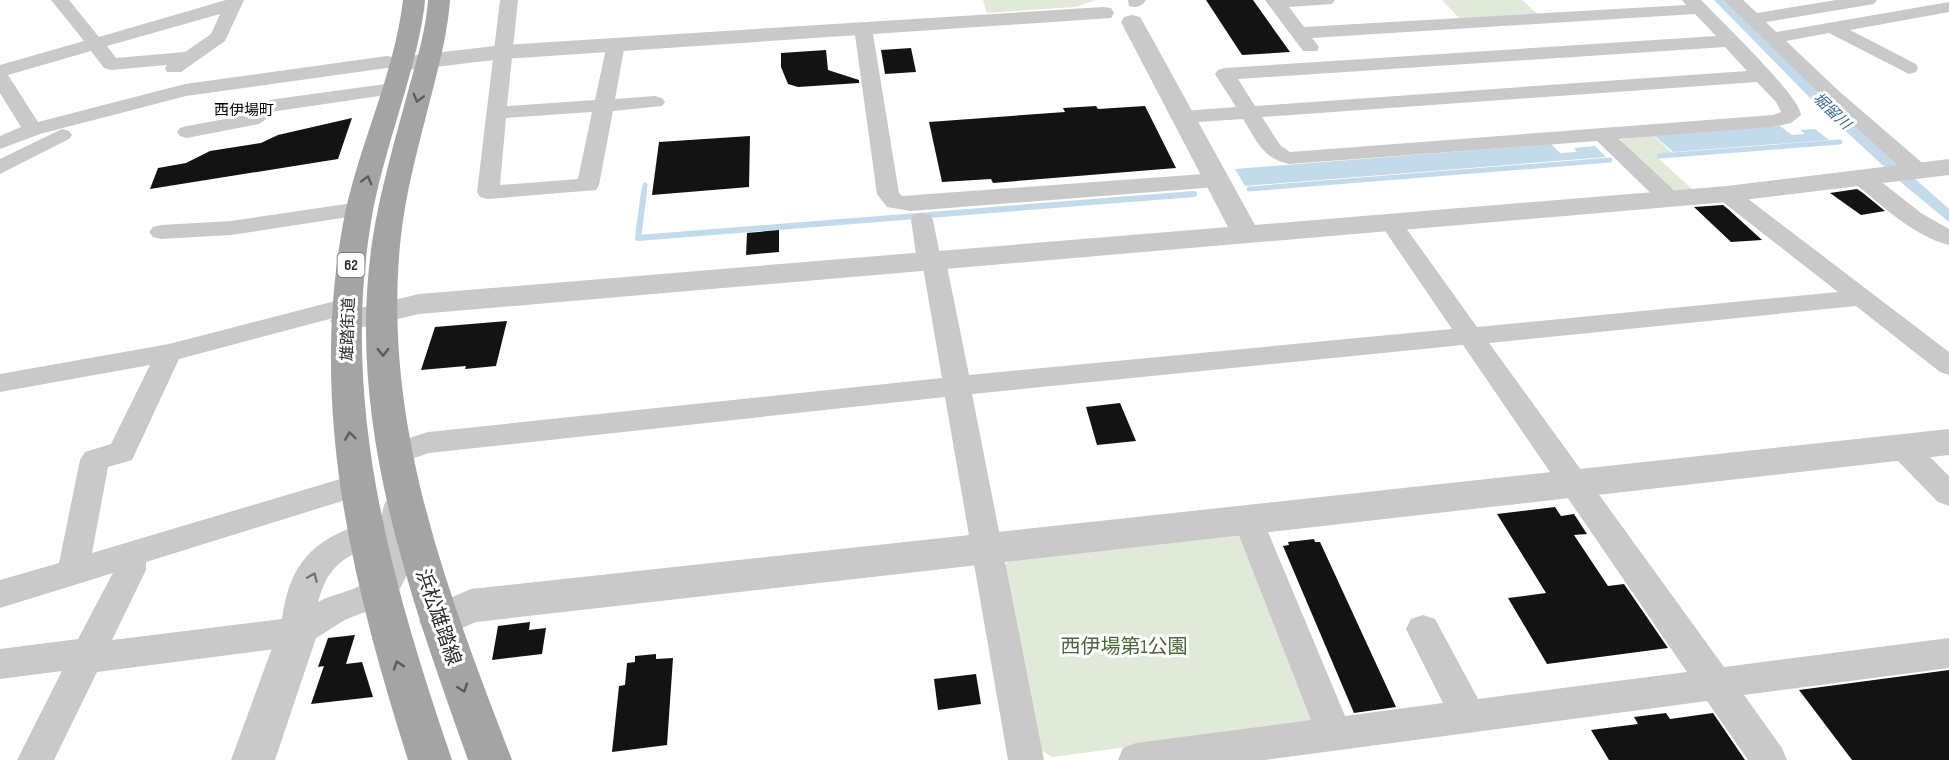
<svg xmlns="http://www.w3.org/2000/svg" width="1949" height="760" viewBox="0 0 1949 760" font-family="'Sofia Sans Condensed','Noto Sans JP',sans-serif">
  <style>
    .green { fill: #e1ead8 }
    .water { fill: #c3daeb }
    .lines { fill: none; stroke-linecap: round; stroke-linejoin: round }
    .stream-far1 { stroke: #c3daeb; stroke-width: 5 }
    .stream { stroke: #c3daeb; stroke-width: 6 }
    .building { fill: #131313 }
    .minor { fill: #c9c9c9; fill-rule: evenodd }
    .tertiary { fill: #c9c9c9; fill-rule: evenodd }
    .primary { fill: #a4a4a4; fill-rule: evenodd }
    .oneway { stroke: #5c5c5c }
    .oneway2 { stroke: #737373 }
    .labels { text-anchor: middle; stroke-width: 6; stroke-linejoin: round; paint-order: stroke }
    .far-neighbourhood-label { font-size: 15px; fill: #000; stroke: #fff }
    .far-water-label { font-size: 15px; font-style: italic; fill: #386990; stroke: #fff }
    .shield { fill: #fff; stroke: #6b6b6b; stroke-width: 1.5 }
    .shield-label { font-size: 15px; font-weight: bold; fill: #2c2c2c }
    .street-label { font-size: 16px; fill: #2c2c2c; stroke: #fff }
    .near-street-label { font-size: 20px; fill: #2c2c2c; stroke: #fff }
    .near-park-label { font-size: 20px; fill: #4c6839; stroke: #fff }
  </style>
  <rect width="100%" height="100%" fill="#fff"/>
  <g class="green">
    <path d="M 983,0 L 1096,0 L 1075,7 L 987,13 Z"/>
    <path d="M 1442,0 L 1522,0 L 1539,15 L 1461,20 Z"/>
    <path d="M 1654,136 L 1673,154 L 1656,156 L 1693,190 L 1678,191 L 1667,188 L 1620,143 L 1622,139 Z"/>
    <path d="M 1235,533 L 1251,541 L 1318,709 L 1310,723 L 1052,757 L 1035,746 L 1001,569 L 1012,558 Z"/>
  </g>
  <g class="water">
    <path d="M 1714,0 L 1727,0 L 1829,102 L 1949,209 L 1949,222 L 1904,185 L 1813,101 Z"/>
    <path d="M 1780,126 L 1792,135 L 1805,134 L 1800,130 L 1815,129 L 1829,140 L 1673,152 L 1655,136 Z"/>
    <path d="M 1551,144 L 1560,153 L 1577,152 L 1574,148 L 1595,146 L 1606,157 L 1245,186 L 1235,169 Z"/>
  </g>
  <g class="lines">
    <g class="stream-far1">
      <path d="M 1659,156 L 1840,142"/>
      <path d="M 1249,189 L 1610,160"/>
      <path d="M 644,193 L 645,185"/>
    </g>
    <path class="stream" d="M 644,192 L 638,238 L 1194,194"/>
  </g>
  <g class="building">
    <path d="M 1206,0 L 1253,0 L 1290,52 L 1242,55 Z"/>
    <path d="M 911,48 L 916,72 L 885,74 L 881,50 Z"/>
    <path d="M 826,50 L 828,70 L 859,80 L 859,83 L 798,87 L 788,84 L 781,67 L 781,53 Z"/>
    <path d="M 1096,106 L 1098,109 L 1145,106 L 1176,168 L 993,183 L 991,179 L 942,182 L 929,122 L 1065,112 L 1063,108 Z"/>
    <path d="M 352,118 L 338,159 L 150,189 L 158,168 L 186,163 L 210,151 L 261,143 L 278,135 Z"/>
    <path d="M 750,136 L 749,187 L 652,195 L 659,142 Z"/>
    <path d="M 1857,189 L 1863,193 L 1885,211 L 1861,215 L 1830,193 Z"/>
    <path d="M 1723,205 L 1728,209 L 1762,240 L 1731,242 L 1694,207 Z"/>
    <path d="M 779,230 L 779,252 L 746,255 L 747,233 Z"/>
    <path d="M 507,321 L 496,366 L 465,369 L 466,366 L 421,370 L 435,327 Z"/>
    <path d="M 1120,403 L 1136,441 L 1097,445 L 1086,407 Z"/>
    <path d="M 1555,507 L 1561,516 L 1574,514 L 1587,534 L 1574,535 L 1608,586 L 1624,584 L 1668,648 L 1547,664 L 1508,598 L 1546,593 L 1497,514 Z"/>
    <path d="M 1314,539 L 1315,542 L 1320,542 L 1396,707 L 1354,713 L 1283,546 L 1289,545 L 1288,542 Z"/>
    <path d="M 530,622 L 529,630 L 546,628 L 542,654 L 492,660 L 498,626 Z"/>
    <path d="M 355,635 L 346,664 L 362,662 L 373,697 L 311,704 L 324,666 L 318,667 L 328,638 Z"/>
    <path d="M 656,654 L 656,659 L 673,658 L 667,745 L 612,752 L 619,686 L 625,685 L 627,663 L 635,662 L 635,656 Z"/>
    <path d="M 1949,670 L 1949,760 L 1852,760 L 1799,690 Z"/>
    <path d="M 976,674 L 981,704 L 938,710 L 934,679 Z"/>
    <path d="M 1666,713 L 1670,719 L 1713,713 L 1745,760 L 1609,760 L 1591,730 L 1638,724 L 1634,717 Z"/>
  </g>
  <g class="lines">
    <g class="minor">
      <path d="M 51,0 L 69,0 L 99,37 L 226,0 L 244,0 L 225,41 L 181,72 L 167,72 L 165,68 L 167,65 L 111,70 L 104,68 L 91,51 L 8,75 L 38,122 L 185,84 L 387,56 L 407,60 L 409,64 L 407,68 L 387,68 L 186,96 L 40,134 L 0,149 L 0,136 L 21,127 L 0,93 L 0,65 L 84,41 ZM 220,14 L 211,34 L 185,52 L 116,58 L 107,46 Z"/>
      <path d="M 500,0 L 518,0 L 507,106 L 595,100 L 607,44 L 610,40 L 622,40 L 625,44 L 615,99 L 655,96 L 662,98 L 665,102 L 662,106 L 613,111 L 599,185 L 596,190 L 488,199 L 480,197 L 477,192 ZM 592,112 L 578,179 L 500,185 L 506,118 Z"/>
      <path d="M 1128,0 L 1146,0 C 1141,7 1137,8 1129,6 Z"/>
      <path d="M 1265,0 L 1335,0 L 1332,4 L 1289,7 L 1304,27 L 1686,5 L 1682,0 L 1701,0 C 1718,18 1801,97 1801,115 L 1791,123 L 1773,127 L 1619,139 L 1678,194 L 1681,199 L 1678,204 L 1670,206 L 1662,204 L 1597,141 L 1289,164 C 1262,158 1257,141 1243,119 L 1183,123 L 1176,121 L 1173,117 L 1176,113 L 1183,111 L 1236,107 L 1215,74 L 1218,70 L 1225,68 L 1716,36 L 1695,14 L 1312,38 L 1319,47 L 1317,51 L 1303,51 ZM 1725,47 L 1747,71 L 1255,106 L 1238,79 ZM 1757,82 L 1776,102 L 1781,112 L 1773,115 L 1290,152 L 1280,145 L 1262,117 Z"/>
      <path d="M 1724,0 L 1743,0 L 1757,13 L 1836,0 L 1877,0 L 1874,4 L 1766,22 L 1776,32 L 1949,2 L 1949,12 L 1850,30 L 1916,64 L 1918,68 L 1916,72 L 1909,74 L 1829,33 L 1786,41 L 1840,92 L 1927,167 L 1930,172 L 1927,177 L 1919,178 L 1911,177 L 1826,100 Z"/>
      <path d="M 863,23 L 869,24 L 872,28 L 899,193 L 902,196 L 1217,173 L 1225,175 L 1228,180 L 1225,185 L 1217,187 L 910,211 L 887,207 L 877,194 L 854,28 L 857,24 Z"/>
      <path d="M 393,83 L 400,85 L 403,89 L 400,93 L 270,112 L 266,119 L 259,124 L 187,138 L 180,136 L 177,132 L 180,128 L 187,126 L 246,115 L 254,103 L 261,101 Z"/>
      <path d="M 62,129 L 69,131 L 72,135 L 69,139 L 0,174 L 0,159 Z"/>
      <path d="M 1862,171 L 1870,173 L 1921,213 L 1949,229 L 1949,245 C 1913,236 1882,205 1854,183 L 1851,178 L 1854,173 Z"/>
      <path d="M 1727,187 L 1735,189 L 1949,352 L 1949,375 L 1940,372 L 1856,306 L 1489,343 L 1724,667 L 1949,638 L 1949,668 L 1744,695 L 1782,748 L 1787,760 L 1748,760 L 1707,701 L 1265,760 L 1118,760 L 1123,748 L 1136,743 L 1311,720 L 1233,520 L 1237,511 L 1248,508 L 1259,511 L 1263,520 L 1345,716 L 1443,703 L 1406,629 L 1411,619 L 1423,615 L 1435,619 L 1478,699 L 1687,672 L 1463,345 L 972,394 L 1044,760 L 1008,760 L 945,397 L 429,453 L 394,465 L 384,462 L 380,454 L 384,446 L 428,432 L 942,378 L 923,267 L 917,261 L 911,220 L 914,215 L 922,213 L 930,215 L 933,220 L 940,255 L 946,261 L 969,375 L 1452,329 L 1379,222 L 1382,217 L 1390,215 L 1398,217 L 1477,327 L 1838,292 L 1719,199 L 1716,194 L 1719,189 Z"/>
      <path d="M 360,202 L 368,204 L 371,209 L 368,214 L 231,235 L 161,239 L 153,237 L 149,232 L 153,227 L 161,225 L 231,221 Z"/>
      <path d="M 347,298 L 356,300 L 360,306 L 356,312 L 179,359 L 132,460 L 108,467 L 92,553 L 357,474 L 368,477 L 372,485 L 368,493 L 146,562 L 146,570 L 112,640 L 282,619 C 290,563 312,540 365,523 L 376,526 L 380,535 C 374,547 365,548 354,554 C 333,564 324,580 318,602 C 332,594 351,592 365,583 C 394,564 373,525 386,501 L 397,497 L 408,501 C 422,527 413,581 390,600 C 377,611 357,613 343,621 C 328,630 315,641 298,646 L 97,672 L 54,760 L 17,760 L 62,671 L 0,679 L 0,649 L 78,639 L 113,573 L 0,608 L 0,580 L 59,563 L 80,460 L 85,452 L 111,444 L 150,365 L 0,392 L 0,374 L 169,344 Z"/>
      <path d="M 1902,436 L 1912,439 L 1949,476 L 1949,506 L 1938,502 L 1892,455 L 1888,447 L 1892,439 Z"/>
    </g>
    <g class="tertiary">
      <path d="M 1103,7 L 1111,8 L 1114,13 L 1111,18 L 503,59 L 400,71 L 392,69 L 388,64 L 392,59 L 400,57 L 503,45 Z"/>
      <path d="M 1132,15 L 1140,17 L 1143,22 L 1255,225 L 1727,186 L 1949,159 L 1949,175 L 1727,202 L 419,314 L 346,331 L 335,328 L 330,321 L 335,314 L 419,294 L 1228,227 L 1121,22 L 1124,17 Z"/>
      <path d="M 1949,429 L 1949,455 L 476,622 L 439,638 L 425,633 L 419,621 L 425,609 L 471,589 Z"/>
      <path d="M 298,614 L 312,620 L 318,632 L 275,760 L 231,760 L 278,632 L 284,620 Z"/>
    </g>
    <g class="primary">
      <path d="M 403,0 L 425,0 L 424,10 C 413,82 383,150 371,222 C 340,407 393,587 452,760 L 408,760 C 352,583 309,410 343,224 C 357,148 394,77 403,0 Z"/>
      <path d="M 428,0 L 450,0 C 448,29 441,57 434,85 C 421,137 405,191 400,245 C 383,428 448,593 512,760 L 468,760 C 409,594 346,422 372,243 C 380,189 396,137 410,84 C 418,56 426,29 428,0 Z"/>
    </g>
  </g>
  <defs><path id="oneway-chevron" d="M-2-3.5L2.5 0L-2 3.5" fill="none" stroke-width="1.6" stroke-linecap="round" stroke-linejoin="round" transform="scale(1.5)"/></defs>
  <g class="oneway">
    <use href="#oneway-chevron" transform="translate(418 98) rotate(104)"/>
    <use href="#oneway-chevron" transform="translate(367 180) rotate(-75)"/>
    <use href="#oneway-chevron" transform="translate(383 352) rotate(89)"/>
    <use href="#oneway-chevron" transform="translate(350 436) rotate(-98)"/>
    <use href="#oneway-chevron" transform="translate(398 665) rotate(-108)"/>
    <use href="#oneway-chevron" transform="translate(463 688) rotate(70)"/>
  </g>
  <use class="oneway2" href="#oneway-chevron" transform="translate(313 577) rotate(-67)"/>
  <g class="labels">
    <g class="far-neighbourhood-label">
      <text x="244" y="115">西伊場町</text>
    </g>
    <g class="far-water-label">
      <text transform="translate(1832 111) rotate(43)" y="5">堀留川</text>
    </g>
    <rect class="shield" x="337.5" y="253" width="27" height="24" rx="4.5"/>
    <g class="shield-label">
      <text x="351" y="270">62</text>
    </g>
    <g class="street-label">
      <text transform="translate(347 329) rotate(-88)" y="6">雄踏街道</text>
    </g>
    <g class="near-street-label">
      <text transform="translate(439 617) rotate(71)" y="7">浜松雄踏線</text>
    </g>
    <g class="near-park-label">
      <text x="1124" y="653">西伊場第1公園</text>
    </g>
  </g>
</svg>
